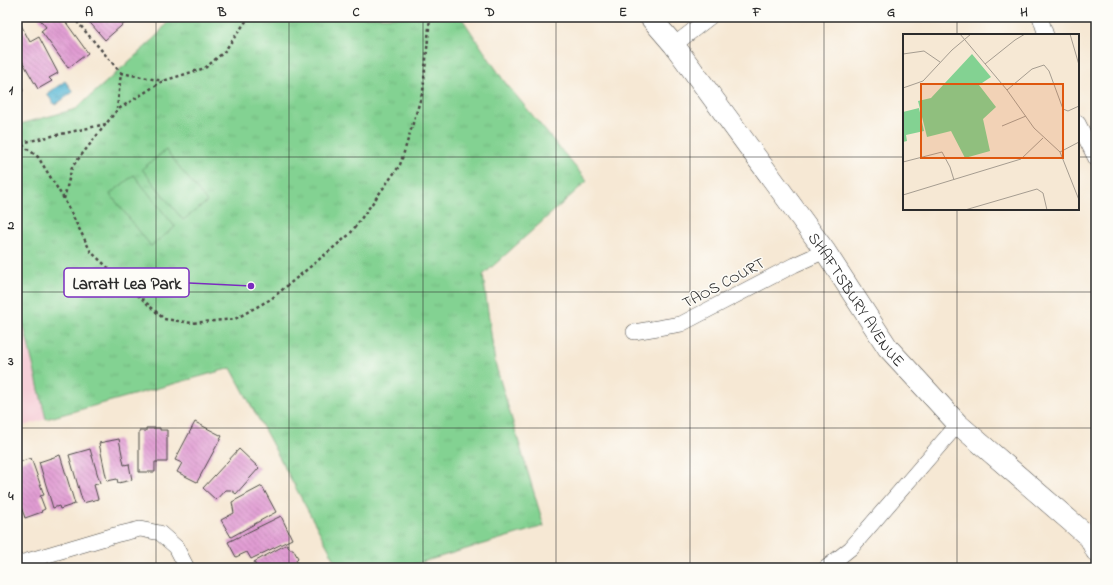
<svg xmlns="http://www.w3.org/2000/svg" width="1113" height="585" viewBox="0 0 1113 585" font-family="'Indie Flower',sans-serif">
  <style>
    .built { fill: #f6cfd8 }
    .park { fill: url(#park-tufts); stroke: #577e5e }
    .garden { fill: #83d292; stroke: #577e5e }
    .water { fill: url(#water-waves); stroke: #407180 }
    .building { fill: url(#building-back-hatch) }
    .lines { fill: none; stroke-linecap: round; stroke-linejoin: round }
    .street-casing { stroke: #494744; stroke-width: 16 }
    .secondary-casing { stroke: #494744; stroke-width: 22 }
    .path { stroke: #494744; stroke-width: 2.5; stroke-dasharray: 3 3; stroke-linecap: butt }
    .street { stroke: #fff; stroke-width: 15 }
    .secondary { stroke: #fff; stroke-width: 21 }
    .grid { fill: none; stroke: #2b2b2b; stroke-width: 1; stroke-opacity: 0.55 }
    .labels { text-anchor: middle; stroke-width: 3; stroke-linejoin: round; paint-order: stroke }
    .street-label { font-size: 16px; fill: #2b2b2b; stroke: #fdfcf7 }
    .inset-road { fill: none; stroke: #a59c90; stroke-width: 1 }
    .view { fill: #df570e; fill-opacity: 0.15; stroke: #df570e; stroke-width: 2 }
    .inset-edge { fill: none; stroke: #2b2b2b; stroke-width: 2 }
    .leader { fill: none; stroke: #7b2cbf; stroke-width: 1.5 }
    .callout-dot { fill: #7b2cbf; stroke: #fdfcf7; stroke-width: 1.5 }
    .callout { fill: #fdfcf7; stroke: #7b2cbf; stroke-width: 1.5 }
    .callout-label { font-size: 17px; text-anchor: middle; font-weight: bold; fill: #2b2b2b }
    .neatline { fill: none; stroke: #2b2b2b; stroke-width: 1.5 }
    .grid-label { font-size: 13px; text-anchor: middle; font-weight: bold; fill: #2b2b2b }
  </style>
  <defs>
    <pattern id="park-tufts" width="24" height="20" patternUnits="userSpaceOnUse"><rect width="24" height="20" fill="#83d292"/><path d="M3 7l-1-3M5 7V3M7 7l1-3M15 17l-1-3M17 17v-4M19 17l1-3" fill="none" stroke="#71b47e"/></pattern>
    <pattern id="water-waves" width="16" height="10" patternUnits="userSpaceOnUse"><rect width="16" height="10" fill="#56b7d5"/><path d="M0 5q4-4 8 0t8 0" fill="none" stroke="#4795ad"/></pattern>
    <pattern id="building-back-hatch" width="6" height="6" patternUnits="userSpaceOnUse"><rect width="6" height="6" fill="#e19cd3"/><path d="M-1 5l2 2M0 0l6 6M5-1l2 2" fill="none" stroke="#b77fab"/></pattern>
  </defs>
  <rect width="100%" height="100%" fill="#fdfcf7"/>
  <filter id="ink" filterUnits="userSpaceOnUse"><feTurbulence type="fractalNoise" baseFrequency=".025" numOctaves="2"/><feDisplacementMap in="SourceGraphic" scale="8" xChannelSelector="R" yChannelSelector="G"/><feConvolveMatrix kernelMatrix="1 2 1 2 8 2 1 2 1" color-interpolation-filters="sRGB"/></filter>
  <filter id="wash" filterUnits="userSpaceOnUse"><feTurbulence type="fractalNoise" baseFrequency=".012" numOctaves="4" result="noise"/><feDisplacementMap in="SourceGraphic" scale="16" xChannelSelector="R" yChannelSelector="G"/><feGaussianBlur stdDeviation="0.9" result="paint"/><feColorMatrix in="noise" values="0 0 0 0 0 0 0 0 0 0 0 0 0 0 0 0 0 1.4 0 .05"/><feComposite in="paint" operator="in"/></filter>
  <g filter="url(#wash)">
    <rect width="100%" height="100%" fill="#f6e8d4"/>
    <path class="built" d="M 17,297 L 46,419 L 17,428 Z"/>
    <path class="park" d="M 172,17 L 461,17 L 504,81 L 587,181 L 483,275 L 495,363 L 544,526 L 402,568 L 339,568 L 231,368 L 46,419 L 17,297 L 17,125 L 76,109 L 154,39 Z"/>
    <g class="garden">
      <path d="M 166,150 L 207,202 L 183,220 L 142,169 Z"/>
      <path d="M 134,175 L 175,227 L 151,246 L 110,194 Z"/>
    </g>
    <path class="water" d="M 65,81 L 73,92 L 55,105 L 47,94 Z"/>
    <g id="blocks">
      <g class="building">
        <path d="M 38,17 L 62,17 L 88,53 L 68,68 L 41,31 L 46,27 Z"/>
        <path d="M 85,17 L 125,17 L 128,20 L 105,40 Z"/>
        <path d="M 21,25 L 30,42 L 39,37 L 58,73 L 49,78 L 52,81 L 38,89 L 17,52 L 17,28 Z"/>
        <path d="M 17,76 L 23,91 L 17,93 Z"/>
        <path d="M 195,422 L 222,436 L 197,482 L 177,472 L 182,463 L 175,460 Z"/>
        <path d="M 146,428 L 160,428 L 160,430 L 167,430 L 167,462 L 155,462 L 155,472 L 139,472 L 139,431 L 146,431 Z"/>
        <path d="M 119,439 L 124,465 L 129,464 L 132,480 L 118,483 L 117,479 L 107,481 L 99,443 Z"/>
        <path d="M 90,449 L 100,483 L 94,485 L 98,499 L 83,503 L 69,455 Z"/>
        <path d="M 239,449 L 259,468 L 236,494 L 231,490 L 225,490 L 216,500 L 203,488 Z"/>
        <path d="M 60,455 L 75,504 L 60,509 L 59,506 L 53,508 L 39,462 Z"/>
        <path d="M 31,458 L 44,495 L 40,496 L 45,509 L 41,511 L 42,512 L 25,518 L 18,498 L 21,497 L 17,484 L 17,463 Z"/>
        <path d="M 262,486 L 276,512 L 231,537 L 221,520 L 234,513 L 232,502 Z"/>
        <path d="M 17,508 L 20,517 L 17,518 Z"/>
        <path d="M 281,516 L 292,539 L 251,559 L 247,552 L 236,557 L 228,542 Z"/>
        <path d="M 287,544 L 290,549 L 293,549 L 298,558 L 296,560 L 299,566 L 296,568 L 257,568 L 254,562 Z"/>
      </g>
    </g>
  </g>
  <g filter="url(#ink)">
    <use href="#blocks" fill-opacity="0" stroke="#494744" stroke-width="1"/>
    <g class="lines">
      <defs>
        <g id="street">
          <path d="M 1040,17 L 1046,35"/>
          <path d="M 674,45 L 710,17"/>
          <path d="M 1078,123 L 1096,159"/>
          <path d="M 634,332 L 681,324 L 794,265 L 825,251"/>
          <path d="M 17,564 L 115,535 L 140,529 L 160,533 L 176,547 L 187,568"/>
          <path d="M 826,568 L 851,548 L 958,424"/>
        </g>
        <g id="secondary">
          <path id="s1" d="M 650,17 L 674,45 L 825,251 L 888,348 L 958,424 L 1090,538 L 1096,551"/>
        </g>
      </defs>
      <use href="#street" class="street-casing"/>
      <use href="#secondary" class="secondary-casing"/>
      <g class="path">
        <path d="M 73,17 L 121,73 L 117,109"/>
        <path d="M 121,73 L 163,81"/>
        <path d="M 21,143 L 106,124"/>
        <path d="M 17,144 L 20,143 L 38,157 L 64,199 L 91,252 L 164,319 L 192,323 L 235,319 L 271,299 L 350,234 L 400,165 L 423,91 L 430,17"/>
        <path d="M 64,199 L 72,167 L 117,110 L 163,81 L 205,68 L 224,52 L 249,17"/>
      </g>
      <use href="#street" class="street"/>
      <use href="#secondary" class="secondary"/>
    </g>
  </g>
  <path class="grid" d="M 156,17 L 156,568M 289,17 L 289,568M 423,17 L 423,568M 556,17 L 556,568M 690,17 L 690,568M 824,17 L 824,568M 957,17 L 957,35M 17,157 L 904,157M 1078,157 L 1096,157M 957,209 L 957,568M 17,292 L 1096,292M 17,428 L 1096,428"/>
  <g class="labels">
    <g class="street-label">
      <text transform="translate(723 282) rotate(-28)" y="6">TAOS COURT</text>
      <text dy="6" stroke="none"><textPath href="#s1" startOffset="350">SHAFTSBURY AVENUE</textPath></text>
    </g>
  </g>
  <g transform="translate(903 34)">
    <rect width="176" height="176" fill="#f6e8d4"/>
    <path d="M 69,20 L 88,43 L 76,51 L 93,73 L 80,85 L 87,117 L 62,124 L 48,97 L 24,103 L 15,67 L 28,64 ZM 16,74 L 21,97 L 3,101 L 4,107 L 0,108 L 0,78 Z" fill="#83d292"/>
    <path class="inset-road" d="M 57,0 L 104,56 L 131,94 L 157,118 L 176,166M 167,0 L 176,31M 0,20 L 21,17 L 37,28M 82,30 L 112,6 L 122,0M 0,54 L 20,47 L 49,16 L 68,0M 104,56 L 129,35 L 141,31 L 146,37 L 160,75 L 165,77 L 176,72M 99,92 L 123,82M 157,118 L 176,108M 0,128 L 39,118 L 47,133 L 51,146M 0,161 L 118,125 L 140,104M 62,176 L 134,155 L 140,159 L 144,176"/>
    <path class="view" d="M 18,50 L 160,50 L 160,124 L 18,124 Z"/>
    <rect width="176" height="176" class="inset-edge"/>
  </g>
  <path class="leader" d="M251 286L189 283"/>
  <circle class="callout-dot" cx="251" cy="286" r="4"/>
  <rect class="callout" x="64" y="268" width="125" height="29" rx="4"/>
  <g class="callout-label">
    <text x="127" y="289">Larratt Lea Park</text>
  </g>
  <rect width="1113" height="585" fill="none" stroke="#fdfcf7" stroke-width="44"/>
  <rect x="22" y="22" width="1069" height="541" class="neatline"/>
  <g class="grid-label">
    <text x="89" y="16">A</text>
    <text x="222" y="16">B</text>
    <text x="356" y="16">C</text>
    <text x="490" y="16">D</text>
    <text x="623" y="16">E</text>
    <text x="757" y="16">F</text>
    <text x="891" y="16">G</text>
    <text x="1024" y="16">H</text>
    <text x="11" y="94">1</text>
    <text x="11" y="229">2</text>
    <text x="11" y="365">3</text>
    <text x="11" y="500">4</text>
  </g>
</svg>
